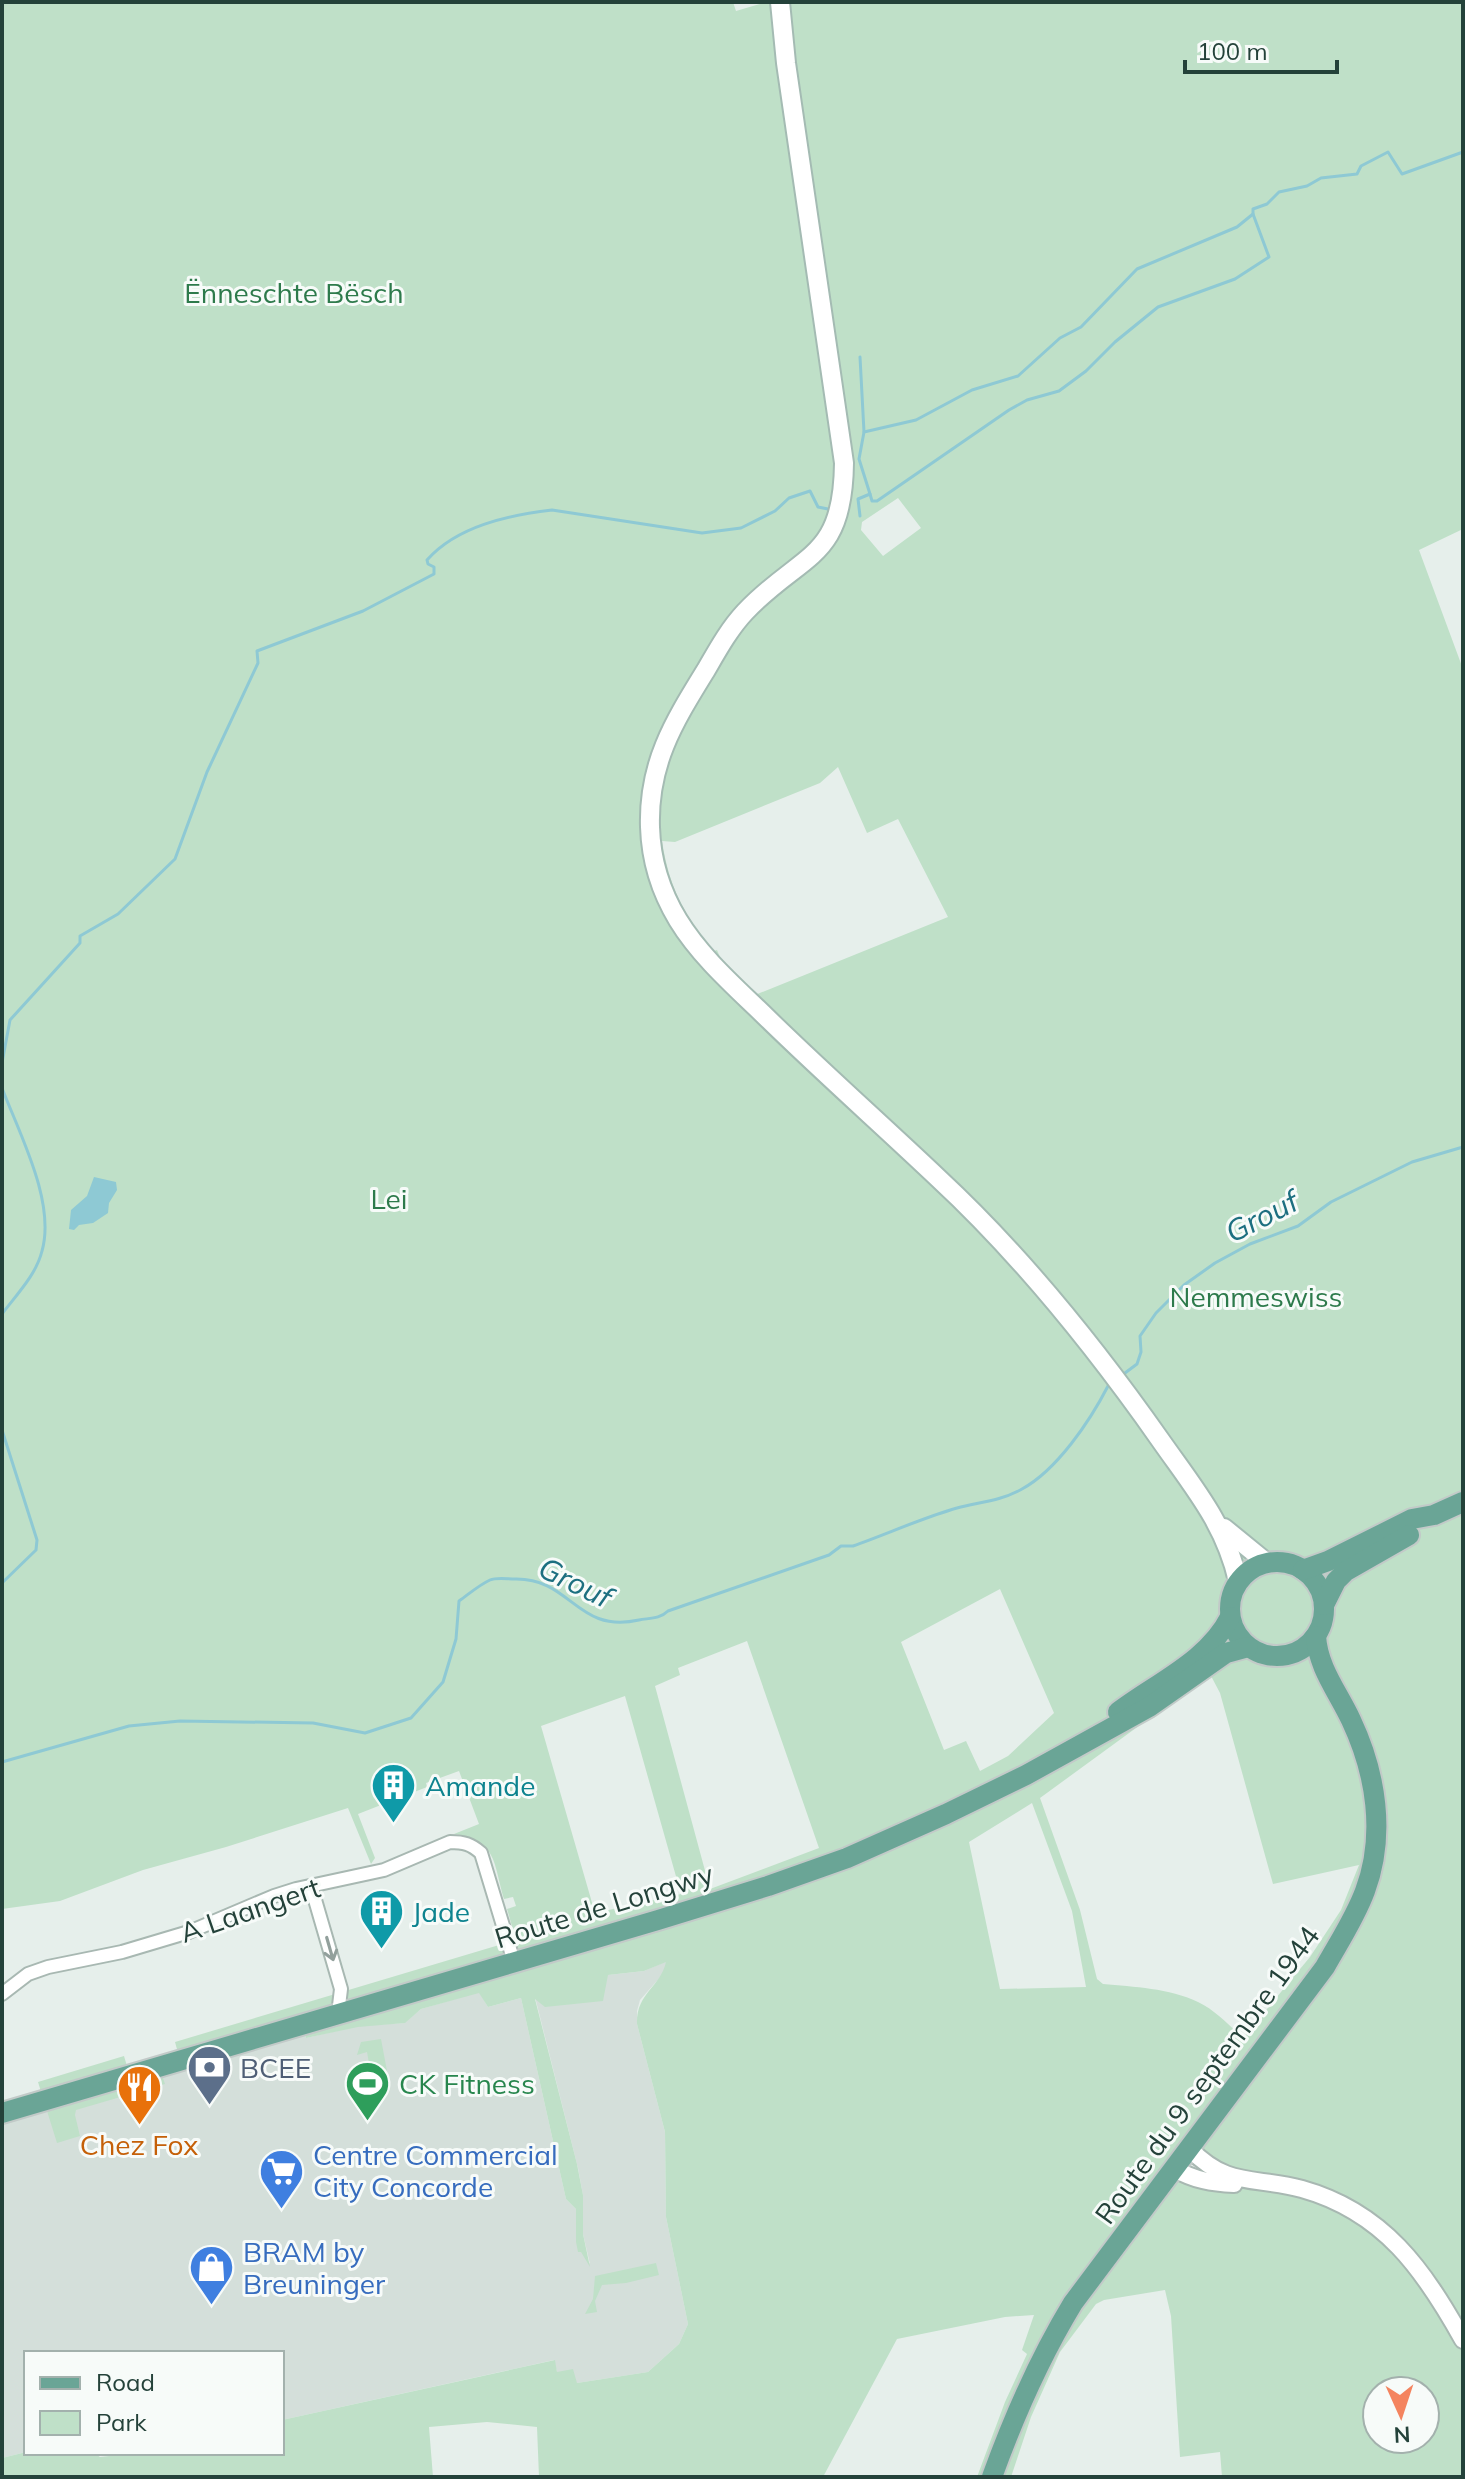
<svg xmlns="http://www.w3.org/2000/svg" width="1465" height="2479" viewBox="0 0 1465 2479" font-family="Mulish,sans-serif">
  <style>
    .built { fill: #d4dfda }
    .green { fill: #bfe0c8; fill-rule: evenodd }
    .water { fill: #8ec9d4 }
    .lines { fill: none; stroke-linecap: round; stroke-linejoin: round }
    .stream { stroke: #8ec9d4; stroke-width: 3 }
    .minor-casing { stroke: #a8b8b2; stroke-width: 16 }
    .tertiary-casing { stroke: #a8b8b2; stroke-width: 20 }
    .secondary-casing { stroke: #a4bbb3; stroke-width: 22 }
    .primary-casing { stroke: #c2cac8; stroke-width: 24 }
    .minor { stroke: #fff; stroke-width: 12 }
    .tertiary { stroke: #fff; stroke-width: 16 }
    .secondary { stroke: #fff; stroke-width: 18 }
    .primary { stroke: #6aa596; stroke-width: 20 }
    .oneway { stroke: #92a09c }
    .labels { text-anchor: middle; stroke-width: 6; stroke-linejoin: round; paint-order: stroke }
    .park-label { font-size: 28px; fill: #2d7a4b; stroke: #f7fbf9 }
    .culture-label { font-size: 28px; fill: #0d838f; stroke: #f7fbf9; text-anchor: start }
    .street-label { font-size: 28px; fill: #24423a; stroke: #f7fbf9 }
    .service-label { font-size: 28px; fill: #4e5e75; stroke: #f7fbf9; text-anchor: start }
    .leisure-label { font-size: 28px; fill: #27864d; stroke: #f7fbf9; text-anchor: start }
    .food-label { font-size: 28px; fill: #c56008; stroke: #f7fbf9 }
    .shop-label { font-size: 28px; fill: #366cbe; stroke: #f7fbf9; text-anchor: start }
    .water-label { font-size: 30px; font-style: italic; fill: #1c6f80; stroke: #f7fbf9 }
  </style>
  <rect width="100%" height="100%" fill="#e6efeb"/>
  <path class="built" d="M 667,1961 L 663,1974 L 640,2000 L 637,2011 L 637,2024 L 665,2132 L 666,2217 L 688,2324 L 679,2344 L 648,2372 L 577,2383 L 557,2372 L 554,2360 L 282,2420 L 282,2353 L 26,2353 L 26,2452 L 2,2458 L 2,2113 L 302,2025 L 306,2038 L 358,2026 L 404,2023 L 421,2009 L 479,1992 L 488,2007 L 521,1998 L 566,2199 L 576,2209 L 581,2251 L 590,2264 L 583,2234 L 583,2195 L 578,2168 L 535,1997 L 608,1975 L 644,1971 Z"/>
  <g class="green">
    <path d="M 2,2 L 733,2 L 736,11 L 767,2 L 1463,2 L 1463,529 L 1419,550 L 1463,669 L 1463,2477 L 1222,2477 L 1220,2452 L 1180,2457 L 1171,2316 L 1165,2290 L 1104,2300 L 1096,2304 L 1060,2352 L 1031,2417 L 1011,2477 L 977,2477 L 1005,2402 L 1027,2354 L 1022,2350 L 1034,2315 L 1005,2317 L 897,2339 L 823,2477 L 539,2477 L 537,2427 L 487,2422 L 429,2427 L 433,2477 L 2,2477 L 2,2458 L 26,2452 L 94,2453 L 100,2457 L 136,2453 L 282,2453 L 282,2420 L 555,2360 L 557,2372 L 573,2369 L 577,2383 L 648,2372 L 679,2344 L 688,2324 L 666,2217 L 665,2132 L 637,2024 C 636,1993 660,1988 666,1962 L 644,1971 L 608,1975 L 603,2001 L 545,2007 L 535,1999 L 577,2164 L 583,2195 L 583,2234 L 590,2267 L 581,2252 L 578,2252 L 576,2242 L 576,2209 L 566,2199 L 521,1998 L 488,2007 L 479,1993 L 421,2009 L 405,2023 L 358,2027 L 306,2038 L 302,2025 L 180,2060 L 175,2042 L 516,1940 L 507,1909 L 516,1906 L 513,1897 L 504,1899 C 493,1861 497,1841 454,1834 L 479,1824 L 459,1771 L 426,1783 L 427,1787 L 358,1814 L 375,1858 L 371,1864 L 348,1808 L 226,1847 L 143,1870 L 60,1901 L 2,1909 ZM 898,498 L 921,528 L 883,556 L 861,530 L 862,522 ZM 838,767 L 867,833 L 898,819 L 948,917 L 755,995 L 723,964 L 717,950 L 714,951 C 684,916 669,887 662,841 L 675,842 L 820,783 ZM 1000,1589 L 1054,1713 L 1008,1756 L 980,1771 L 966,1741 L 944,1750 L 901,1642 ZM 747,1641 L 819,1848 L 710,1889 L 655,1686 L 680,1675 L 678,1668 ZM 1210,1674 L 1220,1693 L 1273,1884 L 1359,1865 L 1341,1910 L 1310,1957 L 1243,2038 C 1229,2025 1215,2010 1198,2002 C 1169,1988 1134,1987 1103,1984 L 1097,1979 L 1080,1910 L 1040,1798 ZM 625,1696 L 681,1894 L 595,1913 L 541,1726 ZM 1032,1803 L 1072,1911 L 1086,1987 L 1000,1989 L 969,1842 ZM 1190,2149 L 1205,2165 L 1213,2183 L 1175,2168 ZM 1377,2391 L 1425,2391 L 1425,2439 L 1377,2439 Z"/>
    <path d="M 381,2039 L 387,2071 L 371,2075 L 367,2052 L 357,2055 L 361,2042 Z"/>
    <path d="M 124,2056 L 132,2083 L 163,2078 L 165,2084 L 76,2110 L 75,2115 L 80,2136 L 57,2143 L 38,2082 Z"/>
    <path d="M 656,2263 L 659,2275 L 626,2283 L 602,2285 L 595,2301 L 597,2312 L 585,2314 L 593,2299 L 595,2276 Z"/>
  </g>
  <path class="water" d="M 94,1177 L 116,1182 L 117,1190 L 109,1203 L 108,1213 L 93,1223 L 79,1225 L 74,1230 L 69,1229 L 71,1210 L 87,1196 Z"/>
  <g class="lines">
    <g class="stream">
      <path d="M 860,357 L 864,432"/>
      <path d="M 870,494 L 859,459 L 864,432 L 916,420 L 972,390 L 1018,376 L 1060,338 L 1081,327 L 1137,269 L 1237,227 L 1253,214 L 1253,209 L 1267,204 L 1279,192 L 1307,186 L 1321,178 L 1357,174 L 1361,166 L 1388,152 L 1402,174 L 1463,152"/>
      <path d="M 860,516 L 858,499 L 870,494 L 872,501 L 877,501 L 1009,410 L 1027,400 L 1059,391 L 1086,371 L 1115,342 L 1158,307 L 1235,279 L 1269,257 L 1253,214"/>
      <path d="M 2,1063 L 10,1020 L 80,943 L 80,936 L 118,914 L 175,859 L 207,772 L 258,663 L 257,651 L 363,611 L 434,574 L 434,567 L 428,564 L 427,560 C 457,526 509,515 552,510 L 702,533 L 741,528 L 775,511 L 789,498 L 810,491 L 818,507 L 828,509"/>
      <path d="M 2,1088 C 19,1133 56,1202 42,1251 C 36,1275 17,1294 2,1314"/>
      <path d="M 1125,1373 L 1137,1364 L 1141,1352 L 1140,1336 L 1156,1313 L 1184,1285 L 1215,1263 L 1250,1244 L 1298,1226 L 1331,1202 L 1412,1162 L 1463,1147"/>
      <path d="M 2,1430 L 37,1540 L 36,1550 L 2,1583"/>
      <path d="M 2,1762 L 129,1726 L 180,1721 L 313,1723 L 365,1733 L 411,1718 L 443,1682 L 456,1639 L 459,1601 C 469,1594 479,1585 490,1580 C 497,1577 507,1579 515,1579 C 572,1578 576,1634 639,1620 C 649,1618 660,1619 668,1611 L 829,1555 L 841,1546 L 853,1546 C 887,1534 922,1518 957,1508 C 980,1502 1001,1501 1022,1489 C 1057,1470 1090,1421 1108,1386"/>
    </g>
    <defs>
      <g id="minor">
        <path d="M 311,1886 L 341,1989 L 338,2014"/>
        <path d="M 2,1994 L 28,1974 L 48,1967 L 122,1952 L 189,1932 L 274,1896 L 296,1889 L 384,1870 L 450,1842 C 464,1842 471,1844 481,1853 L 514,1962"/>
      </g>
      <g id="tertiary">
        <path d="M 1190,2149 C 1228,2188 1254,2176 1302,2189 C 1384,2212 1424,2270 1463,2340"/>
        <path d="M 1175,2169 C 1194,2180 1212,2183 1234,2184"/>
      </g>
      <g id="secondary">
        <path d="M 780,2 L 786,63 L 844,463 C 843,561 802,552 745,612 C 729,629 717,651 706,670 C 674,722 648,763 650,827 C 651,860 661,892 678,920 C 700,956 733,985 763,1014 C 820,1070 880,1123 938,1178 C 1022,1256 1095,1347 1161,1441 C 1194,1488 1225,1524 1238,1581"/>
        <path d="M 1224,1528 L 1267,1563"/>
      </g>
      <g id="primary">
        <circle cx="1277" cy="1609" r="47"/>
        <path d="M 1303,1570 L 1328,1561 L 1412,1519 L 1434,1515 L 1463,1502"/>
        <path d="M 1324,1605 L 1336,1581 L 1346,1571 L 1409,1535"/>
        <path d="M 1118,1712 C 1156,1683 1208,1661 1230,1617"/>
        <path d="M 2,2113 L 658,1920 L 768,1886 L 847,1858 L 946,1814 L 1026,1775 L 1149,1707 L 1226,1653 L 1248,1647"/>
        <path d="M 992,2477 C 1014,2416 1039,2359 1073,2303 L 1325,1967 C 1339,1942 1355,1918 1365,1891 C 1386,1835 1376,1773 1351,1720 C 1338,1692 1318,1668 1316,1636"/>
      </g>
    </defs>
    <use href="#minor" class="minor-casing"/>
    <use href="#tertiary" class="tertiary-casing"/>
    <use href="#secondary" class="secondary-casing"/>
    <use href="#primary" class="primary-casing"/>
    <use href="#minor" class="minor"/>
    <use href="#tertiary" class="tertiary"/>
    <use href="#secondary" class="secondary"/>
    <use href="#primary" class="primary"/>
  </g>
  <defs><path id="oneway-shaft" d="M-6 0H5M1.5-3L5.5 0L1.5 3" fill="none" stroke-width="1.6" stroke-linecap="round" stroke-linejoin="round" transform="scale(2)"/></defs>
  <use class="oneway" href="#oneway-shaft" transform="translate(330 1949) rotate(74)"/>
  <defs>
    <symbol id="building-pin" viewBox="-11 -11 22 30"><path d="M0 17L-7.5 6A9.5 9.5 0 1 1 7.5 6Z" fill="#0f9aa8" stroke="#f7fbf9"/><path d="M-4-6H4V6H1V3H-1V6H-4ZM-2.5-4.3h1.7v1.8h-1.7ZM.8-4.3h1.7v1.8H.8ZM-2.5-1h1.7V.8h-1.7ZM.8-1h1.7V.8H.8Z" fill="#fff"/></symbol>
    <symbol id="bank-pin" viewBox="-11 -11 22 30"><path d="M0 17L-7.5 6A9.5 9.5 0 1 1 7.5 6Z" fill="#5c6f8a" stroke="#f7fbf9"/><path d="M-6-4H6V4H-6ZM0-2.3a2.3 2.3 0 1 0 0 4.6a2.3 2.3 0 1 0 0-4.6Z" fill="#fff"/></symbol>
    <symbol id="stadium-pin" viewBox="-11 -11 22 30"><path d="M0 17L-7.5 6A9.5 9.5 0 1 1 7.5 6Z" fill="#2e9e5b" stroke="#f7fbf9"/><path d="M0-5a6.5 5 0 1 0 0 10a6.5 5 0 1 0 0-10ZM-3.5-1.8h7v3.6h-7Z" fill="#fff"/></symbol>
    <symbol id="restaurant-pin" viewBox="-11 -11 22 30"><path d="M0 17L-7.5 6A9.5 9.5 0 1 1 7.5 6Z" fill="#e8710a" stroke="#f7fbf9"/><path d="M-5-6h1v4h1v-4h1v4h1v-4h1v5L-1.5 .5V6h-2V.5L-5-1ZM5-6V6H3V1.5H1.5Q1.5-4 5-6Z" fill="#fff"/></symbol>
    <symbol id="supermarket-pin" viewBox="-11 -11 22 30"><path d="M0 17L-7.5 6A9.5 9.5 0 1 1 7.5 6Z" fill="#3f7fe0" stroke="#f7fbf9"/><path d="M-6-5.5h2.5l.6 2H6L4.5 2H-2.5L-4.4-4H-6ZM-1.5 3.2a1.3 1.3 0 1 0 .1 0ZM3 3.2a1.3 1.3 0 1 0 .1 0Z" fill="#fff"/></symbol>
    <symbol id="shop-pin" viewBox="-11 -11 22 30"><path d="M0 17L-7.5 6A9.5 9.5 0 1 1 7.5 6Z" fill="#3f7fe0" stroke="#f7fbf9"/><path d="M-5-2.5h2.3a2.7 3.5 0 0 1 5.4 0H5L5.5 6h-11ZM-1.5-2.5h3a1.5 2.3 0 0 0-3 0Z" fill="#fff"/></symbol>
  </defs>
  <g fill-rule="evenodd">
    <use href="#building-pin" x="368" y="1760" width="51" height="69"/>
    <use href="#building-pin" x="356" y="1886" width="51" height="69"/>
    <use href="#bank-pin" x="184" y="2042" width="51" height="69"/>
    <use href="#stadium-pin" x="342" y="2058" width="51" height="69"/>
    <use href="#restaurant-pin" x="114" y="2062" width="51" height="69"/>
    <use href="#supermarket-pin" x="256" y="2146" width="51" height="69"/>
    <use href="#shop-pin" x="186" y="2242" width="51" height="69"/>
  </g>
  <g class="labels">
    <g class="park-label">
      <text x="294" y="303">Ënneschte Bësch</text>
      <text x="389" y="1209">Lei</text>
      <text x="1256" y="1307">Nemmeswiss</text>
    </g>
    <g class="culture-label">
      <text x="425" y="1796">Amande</text>
      <text x="412" y="1922">Jade</text>
    </g>
    <g class="street-label">
      <text transform="translate(604 1906) rotate(-17)" y="10">Route de Longwy</text>
      <text transform="translate(250 1910) rotate(-19)" y="10">A Laangert</text>
      <text transform="translate(1207 2075) rotate(-54)" y="10">Route du 9 septembre 1944</text>
    </g>
    <g class="service-label">
      <text x="240" y="2078">BCEE</text>
    </g>
    <g class="leisure-label">
      <text x="399" y="2094">CK Fitness</text>
    </g>
    <g class="food-label">
      <text x="139" y="2155">Chez Fox</text>
    </g>
    <g class="shop-label">
      <text x="313" y="2165">Centre Commercial<tspan x="313" dy="32">City Concorde</tspan></text>
      <text x="243" y="2262">BRAM by<tspan x="243" dy="32">Breuninger</tspan></text>
    </g>
    <g class="water-label">
      <text transform="translate(1262 1217) rotate(-27)" y="10">Grouf</text>
      <text transform="translate(575 1583) rotate(26)" y="10">Grouf</text>
    </g>
  </g>
  <rect width="1465" height="2479" fill="none" stroke="#24423a" stroke-width="8"/>
  <rect x="24" y="2351" width="260" height="104" fill="#f7fbf9" stroke="#a3b1ad" stroke-width="2"/>
  <rect x="40" y="2377" width="40" height="12" fill="#6aa596" stroke="#a3b1ad" stroke-width="2"/>
  <text x="96" y="2391" font-size="24" fill="#24423a">Road</text>
  <rect x="40" y="2411" width="40" height="24" fill="#bfe0c8" stroke="#a3b1ad" stroke-width="2"/>
  <text x="96" y="2431" font-size="24" fill="#24423a">Park</text>
  <g transform="translate(1401 2415) rotate(177)"><circle r="38" fill="#f7fbf9" stroke="#a3b1ad" stroke-width="2"/>
  <path d="M0-6L14 30L0 20L-14 30Z" fill="#f4845f"/>
  <text y="-12" font-size="22" font-weight="bold" text-anchor="middle" fill="#24423a">N</text>
  </g>
  <path d="M1185 60v12h152v-12" fill="none" stroke="#24423a" stroke-width="4"/>
  <text x="1197" y="60" font-size="24" fill="#24423a" stroke="#f7fbf9" stroke-width="6" paint-order="stroke">100 m</text>
</svg>
